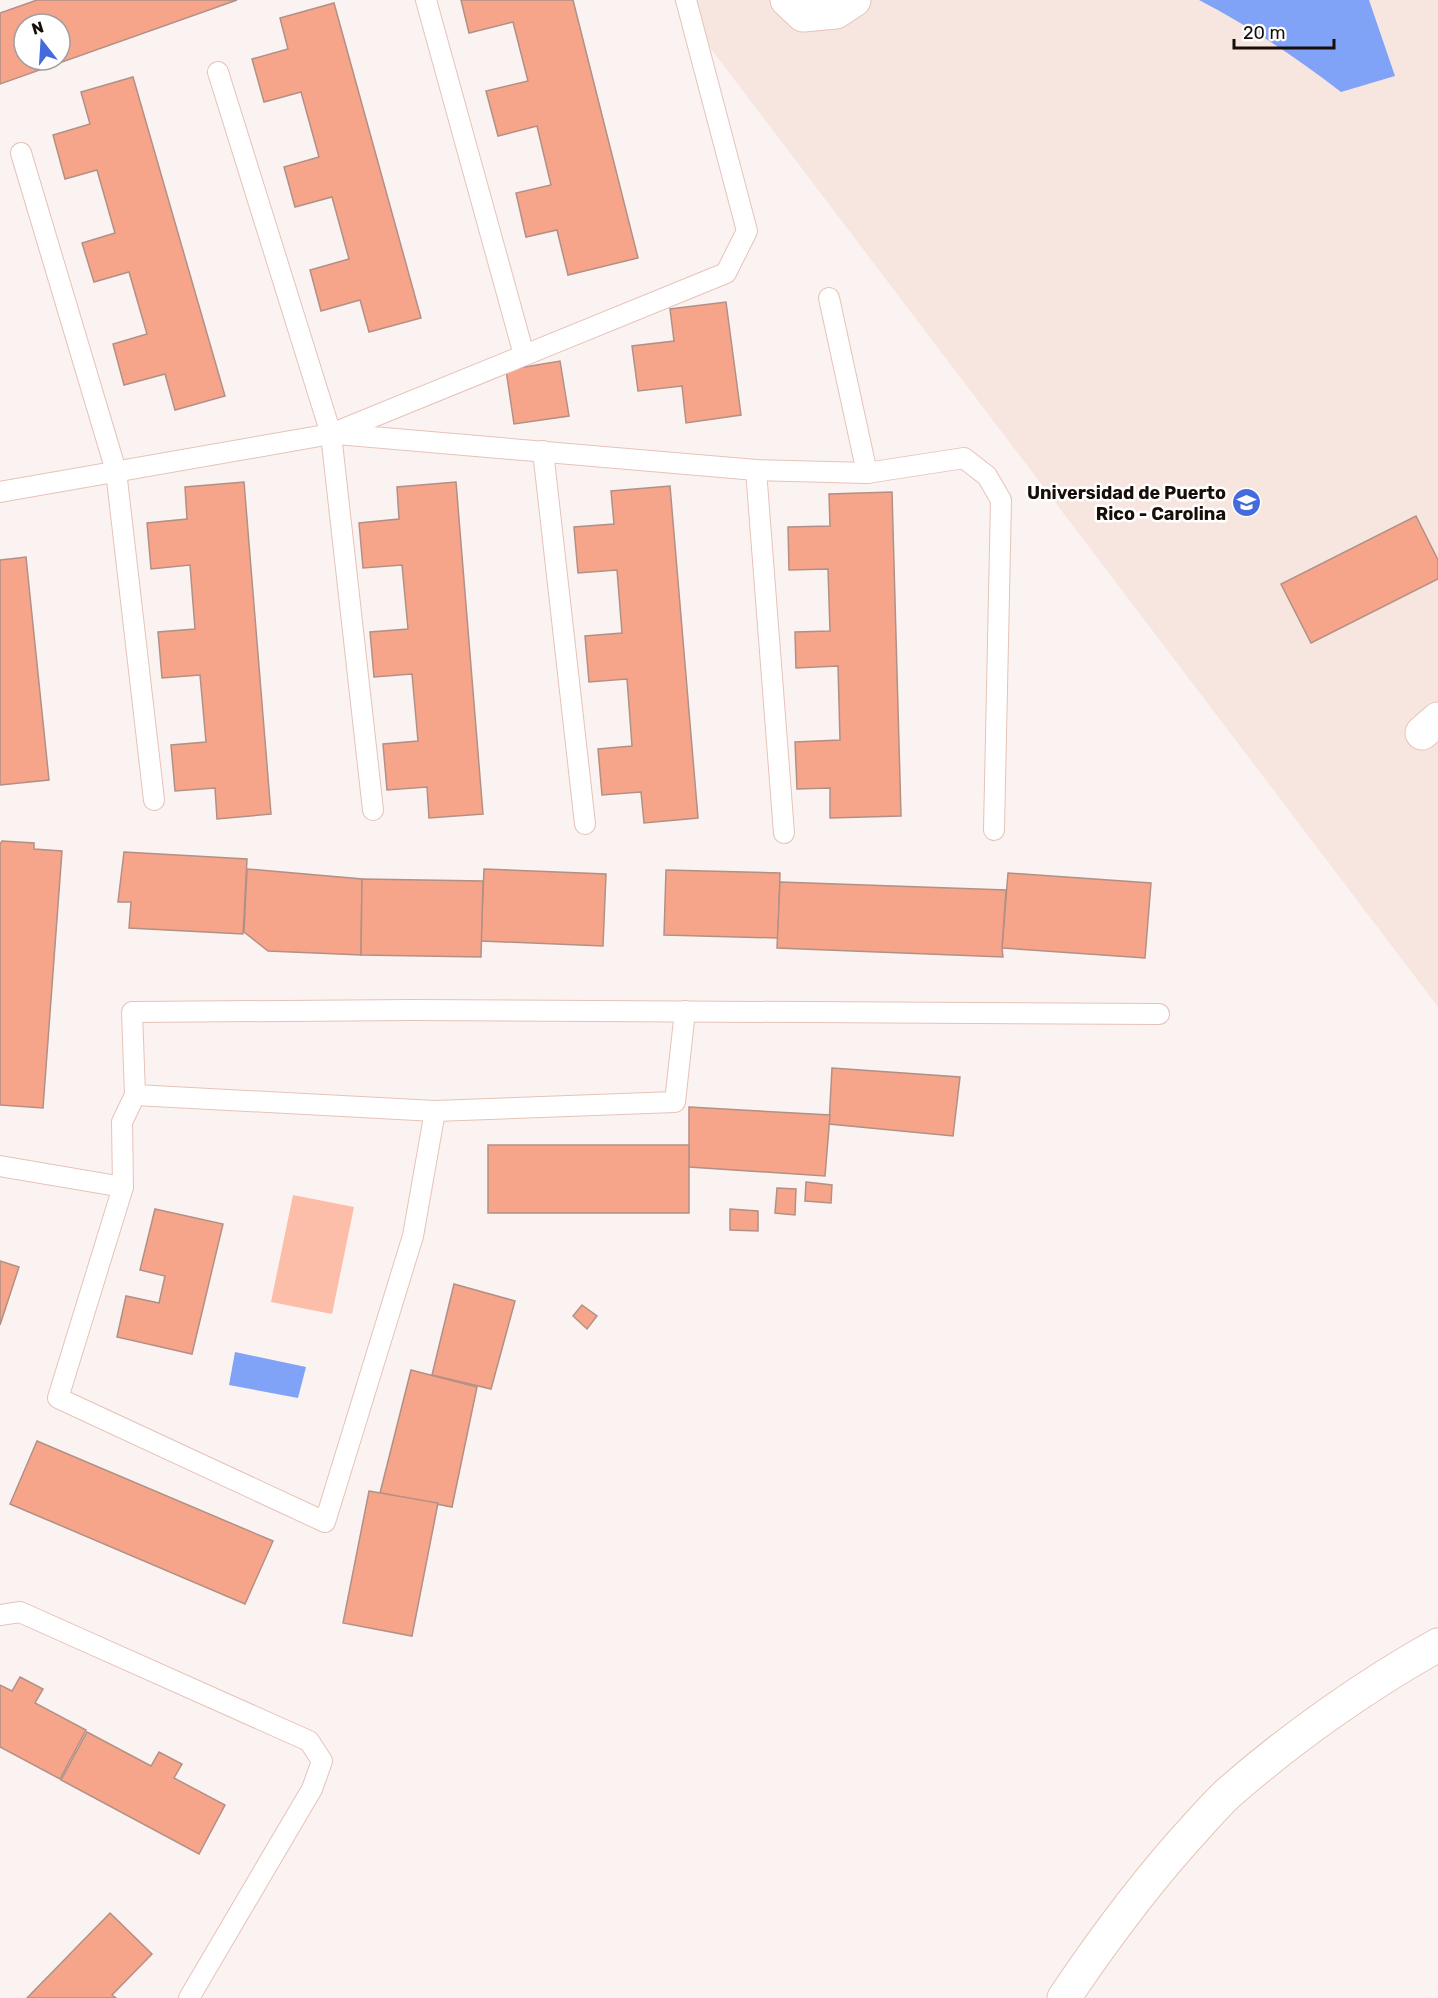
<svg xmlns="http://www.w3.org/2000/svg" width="1438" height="1998" viewBox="0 0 1438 1998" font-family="Rubik,sans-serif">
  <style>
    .built { fill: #f7e6e0 }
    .green { fill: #fdbea9 }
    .water { fill: #81a3f7 }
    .building { fill: #f6a58b; stroke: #b29085; stroke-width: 1.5; fill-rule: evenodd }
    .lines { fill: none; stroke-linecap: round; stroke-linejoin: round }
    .service-casing { stroke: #e6c3b7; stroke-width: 22 }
    .minor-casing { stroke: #e6c3b7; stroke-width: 35 }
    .service { stroke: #fff; stroke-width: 20 }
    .minor { stroke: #fff; stroke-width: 33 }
    .labels { text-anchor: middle; stroke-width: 5; stroke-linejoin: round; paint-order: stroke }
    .poi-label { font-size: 18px; font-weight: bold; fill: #180d09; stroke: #fff; text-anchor: end }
  </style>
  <rect width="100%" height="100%" fill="#fbf3f1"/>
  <path class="built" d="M 674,0 L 1438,0 L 1438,1007 Z"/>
  <path class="green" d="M 293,1195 L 354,1207 L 332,1314 L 271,1302 Z"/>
  <g class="water">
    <path d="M 1199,0 L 1369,0 L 1395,76 L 1341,92 C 1296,57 1249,26 1199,0 Z"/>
    <path d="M 235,1352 L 306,1367 L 298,1398 L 229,1385 Z"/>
  </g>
  <g class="building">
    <path d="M 37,0 L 237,0 L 0,84 L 0,13 ZM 24,24 L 60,24 L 60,60 L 24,60 Z"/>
    <path d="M 461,0 L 573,0 L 638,258 L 568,275 L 557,230 L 526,237 L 516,193 L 551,185 L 537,126 L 498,136 L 486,91 L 528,81 L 513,22 L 469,33 Z"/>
    <path d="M 334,3 L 421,318 L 369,332 L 360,300 L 321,311 L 310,270 L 349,259 L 332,197 L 295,207 L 284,167 L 319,157 L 301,92 L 264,102 L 252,59 L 288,49 L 280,18 Z"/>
    <path d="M 133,77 L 225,396 L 175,410 L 165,374 L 124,385 L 113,344 L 147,334 L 129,272 L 94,282 L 82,243 L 115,233 L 97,170 L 65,179 L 53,135 L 90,124 L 81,92 Z"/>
    <path d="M 726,302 L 741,415 L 686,423 L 682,386 L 638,391 L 632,346 L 674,341 L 670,309 Z"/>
    <path d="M 560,361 L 569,416 L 514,424 L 506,370 Z"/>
    <path d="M 244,482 L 271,814 L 217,819 L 215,788 L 175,791 L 171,745 L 206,742 L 200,675 L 162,678 L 158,632 L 195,629 L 190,565 L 151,569 L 147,523 L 187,519 L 185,487 Z"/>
    <path d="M 456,482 L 483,814 L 429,818 L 427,787 L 387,790 L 383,744 L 418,741 L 412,674 L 374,677 L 370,632 L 408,629 L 402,565 L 363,568 L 359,523 L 399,519 L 397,487 Z"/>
    <path d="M 670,486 L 698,818 L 644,823 L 641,792 L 602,795 L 598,749 L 632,746 L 627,679 L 589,682 L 585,636 L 622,633 L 617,570 L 578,573 L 574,527 L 614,524 L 611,491 Z"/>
    <path d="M 892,492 L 901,816 L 830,818 L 830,788 L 797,789 L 795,742 L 840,740 L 838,666 L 796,668 L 795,632 L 830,631 L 828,569 L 789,570 L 788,527 L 830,526 L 829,494 Z"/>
    <path d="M 1416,516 L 1438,560 L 1438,579 L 1311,643 L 1281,584 Z"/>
    <path d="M 26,557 L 49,780 L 0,785 L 0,560 Z"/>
    <path d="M 2,841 L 34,843 L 34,849 L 62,851 L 43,1108 L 0,1105 L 0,844 Z"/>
    <path d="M 124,852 L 247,859 L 243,934 L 129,928 L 131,902 L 118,902 Z"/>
    <path d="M 247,869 L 362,879 L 361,955 L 268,951 L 244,932 Z"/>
    <path d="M 484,869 L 606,874 L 603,946 L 481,941 Z"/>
    <path d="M 666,870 L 780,873 L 778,938 L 664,935 Z"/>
    <path d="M 1008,873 L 1151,883 L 1145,958 L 1002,948 Z"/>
    <path d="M 362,879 L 483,881 L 481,957 L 361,955 Z"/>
    <path d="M 780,882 L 1006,890 L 1002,948 L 1003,957 L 777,948 Z"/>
    <path d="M 832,1068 L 960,1077 L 953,1136 L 829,1124 Z"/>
    <path d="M 689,1107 L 830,1115 L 825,1176 L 689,1167 Z"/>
    <rect x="488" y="1145" width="201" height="68"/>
    <path d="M 806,1182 L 832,1185 L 831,1203 L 805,1201 Z"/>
    <path d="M 777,1188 L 796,1189 L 795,1215 L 775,1213 Z"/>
    <path d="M 155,1209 L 223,1224 L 192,1354 L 117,1337 L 126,1296 L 159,1303 L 165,1276 L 140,1270 Z"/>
    <path d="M 730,1209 L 758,1211 L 758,1231 L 730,1230 Z"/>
    <path d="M 0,1261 L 19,1267 L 0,1325 Z"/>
    <path d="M 454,1284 L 515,1301 L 491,1389 L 432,1375 Z"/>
    <path d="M 582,1305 L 597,1316 L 587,1329 L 573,1316 Z"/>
    <path d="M 411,1370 L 477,1387 L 452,1507 L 380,1493 Z"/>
    <path d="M 37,1441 L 273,1541 L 245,1604 L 10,1504 Z"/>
    <path d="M 369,1491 L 438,1503 L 412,1636 L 343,1623 Z"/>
    <path d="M 20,1677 L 43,1689 L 35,1703 L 86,1730 L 60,1779 L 0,1747 L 0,1685 L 12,1691 Z"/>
    <path d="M 87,1732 L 151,1766 L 159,1752 L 182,1764 L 174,1778 L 225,1805 L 199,1854 L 61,1780 Z"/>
    <path d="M 110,1913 L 152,1954 L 112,1995 L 116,1998 L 27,1998 Z"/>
  </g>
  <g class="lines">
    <defs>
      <g id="service">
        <path d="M 426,0 L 524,355"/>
        <path d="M 218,72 L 331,434 L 373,810"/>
        <path d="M 21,153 L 116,471 L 154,800"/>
        <path d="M 829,298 L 867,473"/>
        <path d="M 337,434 L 756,470 L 867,473 L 964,458 L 987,476 L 1001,500 L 994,830"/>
        <path d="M 543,451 L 585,824"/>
        <path d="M 756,470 L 784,833"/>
        <path d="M 0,492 L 331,434 L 726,273 L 747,231 L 686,0"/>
        <path d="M 135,1095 L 435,1111 L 675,1102 L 685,1011"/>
        <path d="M 435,1111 L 413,1236 L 325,1522 L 58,1398 L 123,1187 L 122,1122 L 135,1095 L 132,1012 L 412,1010 L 1159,1014"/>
        <path d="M 0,1166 L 123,1187"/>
        <path d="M 0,1615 L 20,1612 L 309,1741 L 322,1761 L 312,1789 L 189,1998"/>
      </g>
      <g id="minor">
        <path d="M 787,0 L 803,15 L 836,12 L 854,0"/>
        <path d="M 1422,733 L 1438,719"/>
        <path d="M 1064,1998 C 1105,1937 1148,1879 1198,1825 C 1209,1813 1220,1800 1233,1789 C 1294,1736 1368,1684 1438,1645"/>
      </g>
    </defs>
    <use href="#service" class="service-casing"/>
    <use href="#minor" class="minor-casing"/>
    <use href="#service" class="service"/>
    <use href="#minor" class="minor"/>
  </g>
  <defs>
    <symbol id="university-disc" viewBox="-11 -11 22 22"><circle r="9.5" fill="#456add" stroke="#fff"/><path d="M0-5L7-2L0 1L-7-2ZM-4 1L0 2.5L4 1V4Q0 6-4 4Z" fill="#fff"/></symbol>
  </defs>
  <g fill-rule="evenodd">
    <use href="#university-disc" x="1230" y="486" width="33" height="33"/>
  </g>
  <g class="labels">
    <g class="poi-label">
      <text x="1226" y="499">Universidad de Puerto<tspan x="1226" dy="21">Rico - Carolina</tspan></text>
    </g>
  </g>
  <g transform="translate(42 42) rotate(343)"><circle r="28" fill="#ffffff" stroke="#a39e9d" stroke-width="1.5"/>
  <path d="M0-4.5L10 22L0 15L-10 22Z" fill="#456add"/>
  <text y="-9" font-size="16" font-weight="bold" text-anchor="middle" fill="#180d09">N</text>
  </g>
  <path d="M1234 39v9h100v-9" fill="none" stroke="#180d09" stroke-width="3"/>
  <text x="1243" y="39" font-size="18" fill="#180d09" stroke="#ffffff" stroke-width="4.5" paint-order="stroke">20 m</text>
</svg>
